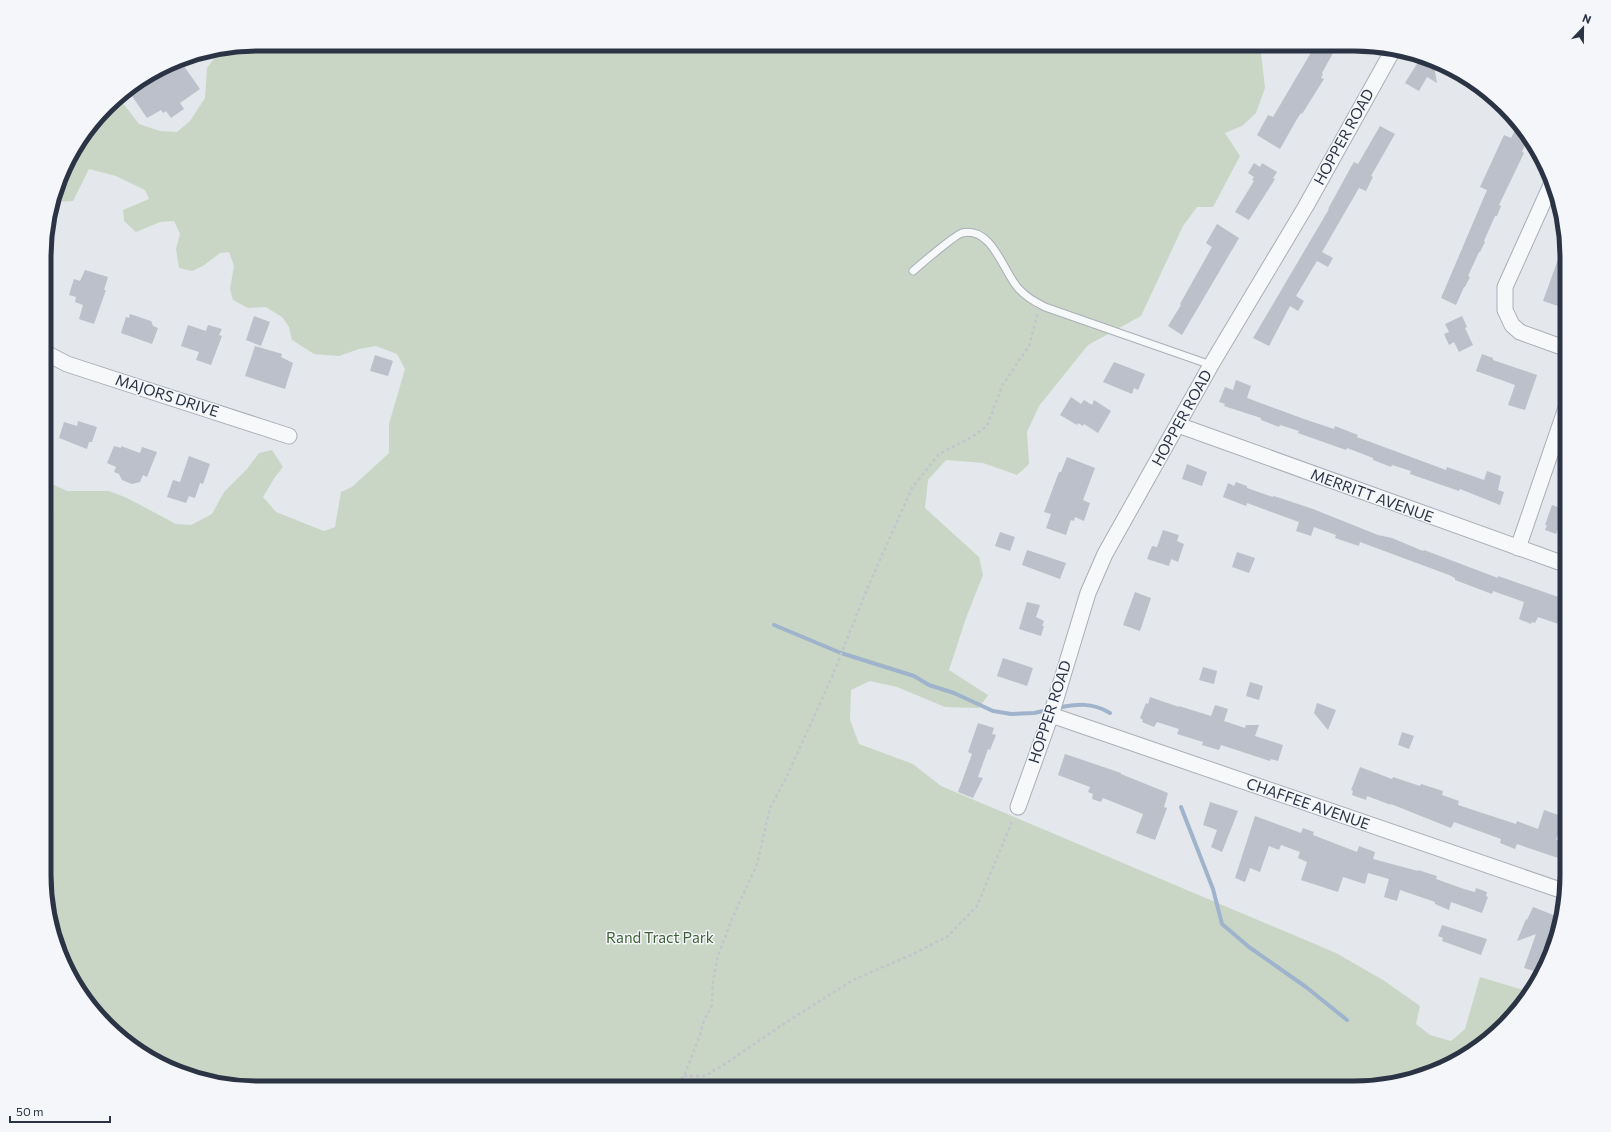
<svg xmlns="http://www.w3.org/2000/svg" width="1611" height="1132" viewBox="0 0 1611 1132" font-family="Commissioner,sans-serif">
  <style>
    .green { fill: #c9d6c5 }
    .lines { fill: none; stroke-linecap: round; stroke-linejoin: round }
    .stream { stroke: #9fb4cc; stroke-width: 4 }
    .building { fill: #bbc0ca }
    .lane-casing { stroke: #a9aeb7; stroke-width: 9 }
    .street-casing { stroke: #a9aeb7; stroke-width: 17 }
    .path { stroke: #c2c5cb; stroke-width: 2.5; stroke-dasharray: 3 3; stroke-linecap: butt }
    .lane { stroke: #f7f8fa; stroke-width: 7 }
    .street { stroke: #f7f8fa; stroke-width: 15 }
    .labels { text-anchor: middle; stroke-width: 3; stroke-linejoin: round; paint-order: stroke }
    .street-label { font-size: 15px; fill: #2b3445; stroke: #f4f6f9 }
    .park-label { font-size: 15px; fill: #3f6138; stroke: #f4f6f9 }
    .rim { fill: none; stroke: #2b3445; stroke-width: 5 }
  </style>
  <rect width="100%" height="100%" fill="#e4e7ec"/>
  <path class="green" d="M 274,44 L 1260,44 L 1265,88 L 1256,113 L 1242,126 L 1225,133 L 1240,156 L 1213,207 L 1197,207 L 1183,226 L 1141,316 L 1088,345 L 1039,406 L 1027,432 L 1029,464 L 1017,475 L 983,463 L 946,460 L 928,480 L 925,508 L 979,557 L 983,575 L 966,618 L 949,670 L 988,695 L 979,708 L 945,707 L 897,687 L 870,681 L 851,690 L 850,720 L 859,744 L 913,764 L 941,786 L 1336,953 L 1383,980 L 1420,1006 L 1416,1024 L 1430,1035 L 1451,1041 L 1465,1029 L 1480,977 L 1530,992 C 1508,1032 1452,1070 1409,1081 C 1392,1085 1372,1086 1354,1088 L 243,1088 L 188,1077 L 128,1044 L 73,982 L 46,903 L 46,481 L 67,491 L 109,491 L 127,498 L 176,524 L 191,525 L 212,514 L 224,492 L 247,469 L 259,453 L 272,450 L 283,467 L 275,477 L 263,497 L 276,512 L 324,531 L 335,527 L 341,492 L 352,487 L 389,453 L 389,424 L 405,369 L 397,354 L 376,346 L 359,349 L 339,356 L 314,354 L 292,340 L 289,327 L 282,317 L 266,307 L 248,308 L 233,300 L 230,289 L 234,266 L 229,252 L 220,253 L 203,266 L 192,271 L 179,268 L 176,249 L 180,234 L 174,221 L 160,222 L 136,232 L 124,221 L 123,210 L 149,199 L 145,190 L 116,176 L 89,169 L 73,201 L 54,202 L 66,163 L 116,97 L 121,94 L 122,102 L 139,124 L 160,131 L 177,132 L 190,121 L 205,98 L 207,68 L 219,52 L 242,55 L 268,51 Z"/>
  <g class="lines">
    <g class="stream">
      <path d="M 774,625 L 841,653 L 914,676 L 929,685 L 954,693 L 993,711 L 1011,714 L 1034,713 L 1048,710"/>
      <path d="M 1057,708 C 1077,704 1092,702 1110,713"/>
      <path d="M 1181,807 L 1213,889 L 1222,924 L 1249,947 L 1306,987 L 1347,1020"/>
    </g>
  </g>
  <g class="building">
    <path d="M 1316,44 L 1338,44 L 1322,73 L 1323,74 L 1321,78 L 1324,79 L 1302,114 L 1301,113 L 1297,119 L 1280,149 L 1257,135 L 1268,115 L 1273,117 Z"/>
    <path d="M 1420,59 L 1434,66 L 1437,83 L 1427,77 L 1419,91 L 1405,83 Z"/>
    <path d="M 181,62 L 200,89 L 180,103 L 184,109 L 171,118 L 166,111 L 163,113 L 161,110 L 147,118 L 132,96 Z"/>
    <path d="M 1380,126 L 1395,134 L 1371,176 L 1373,177 L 1366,191 L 1359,188 L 1322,252 L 1333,258 L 1328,267 L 1317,261 L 1296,296 L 1304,301 L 1298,311 L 1290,306 L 1269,346 L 1253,338 L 1329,209 L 1328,209 L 1351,167 L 1354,162 L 1358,164 Z"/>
    <path d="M 1516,128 L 1524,132 L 1528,138 L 1522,152 L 1524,153 L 1499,205 L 1501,206 L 1497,216 L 1495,216 L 1484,241 L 1485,242 L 1480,252 L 1479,252 L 1468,276 L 1470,277 L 1465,287 L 1464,287 L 1456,305 L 1441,298 L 1487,190 L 1480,187 L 1504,135 L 1511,138 Z"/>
    <path d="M 1254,163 L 1260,167 L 1262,163 L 1277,172 L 1273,178 L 1275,179 L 1249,220 L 1235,212 L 1254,181 L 1252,180 L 1254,177 L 1248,173 Z"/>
    <path d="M 1217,224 L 1239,238 L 1182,335 L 1168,326 L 1181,305 L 1180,304 L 1212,247 L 1206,243 Z"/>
    <path d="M 1565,240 L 1567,243 L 1567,309 L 1543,301 Z"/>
    <path d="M 85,270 L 108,277 L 104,290 L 106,290 L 94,324 L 79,319 L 83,305 L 75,302 L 76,297 L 69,295 L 74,279 L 80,281 Z"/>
    <path d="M 130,314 L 151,321 L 153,326 L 158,328 L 152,344 L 121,333 L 126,317 L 129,318 Z"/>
    <path d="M 254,316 L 270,322 L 261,346 L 246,340 Z"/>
    <path d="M 1462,316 L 1467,327 L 1465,328 L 1473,345 L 1459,352 L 1454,342 L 1449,345 L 1444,334 L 1449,332 L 1445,324 Z"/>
    <path d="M 188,325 L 206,331 L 208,325 L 222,329 L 219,335 L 222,336 L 211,365 L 196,360 L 199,352 L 181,346 Z"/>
    <path d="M 255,346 L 282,354 L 281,357 L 293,363 L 285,389 L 245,376 Z"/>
    <path d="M 1482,354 L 1493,358 L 1493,360 L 1537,375 L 1525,410 L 1508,405 L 1515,385 L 1476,371 Z"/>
    <path d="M 375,355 L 393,361 L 388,376 L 370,371 Z"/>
    <path d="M 1114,362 L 1145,374 L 1138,390 L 1134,388 L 1132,394 L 1103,382 Z"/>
    <path d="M 1236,380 L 1251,386 L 1247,398 L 1304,419 L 1334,429 L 1335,426 L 1358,435 L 1357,437 L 1446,470 L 1447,467 L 1484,480 L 1487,471 L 1501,476 L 1498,490 L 1504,492 L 1500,505 L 1460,489 L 1459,491 L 1410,474 L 1411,471 L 1392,465 L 1391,467 L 1373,460 L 1373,458 L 1347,448 L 1346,450 L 1298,433 L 1299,431 L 1280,425 L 1279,427 L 1261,420 L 1261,418 L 1224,406 L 1225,404 L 1219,402 L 1225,387 L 1233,390 Z"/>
    <path d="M 1071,397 L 1081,404 L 1084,400 L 1092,405 L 1094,400 L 1111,411 L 1098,433 L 1084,424 L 1083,426 L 1078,423 L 1077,425 L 1060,415 Z"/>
    <path d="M 78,421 L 97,427 L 92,442 L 89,442 L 87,449 L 59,438 L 64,422 L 77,426 Z"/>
    <path d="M 114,446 L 121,448 L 121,446 L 140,453 L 142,447 L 157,452 L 147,477 L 143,475 L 140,482 L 132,484 L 122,480 L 119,474 L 114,472 L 116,467 L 107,463 Z"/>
    <path d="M 189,456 L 210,464 L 203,484 L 200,483 L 195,498 L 189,496 L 186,503 L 167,497 L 173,480 L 180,482 Z"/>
    <path d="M 1067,457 L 1095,468 L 1083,500 L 1090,503 L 1084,521 L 1075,517 L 1074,521 L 1071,520 L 1066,535 L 1046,528 L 1051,514 L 1044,512 L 1059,472 L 1061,472 Z"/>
    <path d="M 1187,464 L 1207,472 L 1202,486 L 1182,479 Z"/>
    <path d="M 1236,482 L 1247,486 L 1247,488 L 1273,497 L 1273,496 L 1280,498 L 1313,509 L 1378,535 L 1392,538 L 1423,551 L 1424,550 L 1498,578 L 1498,576 L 1567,600 L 1567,627 L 1538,617 L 1535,623 L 1532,622 L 1531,624 L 1519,619 L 1524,602 L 1493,591 L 1492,594 L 1455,580 L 1455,578 L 1449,575 L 1360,542 L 1359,546 L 1335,538 L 1336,535 L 1314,527 L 1311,536 L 1296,531 L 1299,522 L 1247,503 L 1246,506 L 1223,497 L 1228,483 L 1234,486 Z"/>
    <path d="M 1552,505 L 1567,510 L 1560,530 L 1558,529 L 1556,534 L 1545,530 L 1547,525 L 1545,525 Z"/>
    <path d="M 1163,530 L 1179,535 L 1177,541 L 1184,544 L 1178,562 L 1171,559 L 1169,566 L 1147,559 L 1152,546 L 1157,547 Z"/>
    <path d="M 1000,532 L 1015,537 L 1010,551 L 995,546 Z"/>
    <path d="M 1027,550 L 1066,563 L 1060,579 L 1022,565 Z"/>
    <path d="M 1237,552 L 1255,558 L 1249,573 L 1232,567 Z"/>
    <path d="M 1135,592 L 1151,598 L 1140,631 L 1123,625 Z"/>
    <path d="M 1027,602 L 1040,605 L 1036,617 L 1044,621 L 1042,626 L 1044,626 L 1041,636 L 1019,629 Z"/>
    <path d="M 1003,658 L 1033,668 L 1027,686 L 997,676 Z"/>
    <path d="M 1203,667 L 1217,671 L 1214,684 L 1199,680 Z"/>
    <path d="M 1250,682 L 1263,686 L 1259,700 L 1246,696 Z"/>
    <path d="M 1150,697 L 1179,707 L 1179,706 L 1211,716 L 1215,705 L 1228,709 L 1224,721 L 1245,728 L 1246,725 L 1259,725 L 1255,736 L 1283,745 L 1278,761 L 1271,759 L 1270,761 L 1221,745 L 1219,750 L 1202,745 L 1203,742 L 1177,734 L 1179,729 L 1157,722 L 1154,727 L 1142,722 L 1143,720 L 1140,718 L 1146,703 L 1148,704 Z"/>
    <path d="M 1317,703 L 1336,710 L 1328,730 L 1314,713 Z"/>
    <path d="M 978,723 L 994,728 L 992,734 L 996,735 L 990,750 L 988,749 L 978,777 L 983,778 L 973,798 L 958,792 L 972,754 L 968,752 Z"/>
    <path d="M 1402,732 L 1414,736 L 1409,749 L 1398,745 Z"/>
    <path d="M 1065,754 L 1121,773 L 1121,774 L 1168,793 L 1164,807 L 1167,808 L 1155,840 L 1136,833 L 1143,814 L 1103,798 L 1101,802 L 1092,799 L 1093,794 L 1088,792 L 1090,787 L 1058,775 Z"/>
    <path d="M 1360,767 L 1392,779 L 1393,777 L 1420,786 L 1421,784 L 1443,791 L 1442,795 L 1459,801 L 1458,805 L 1516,824 L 1517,821 L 1538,829 L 1544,810 L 1564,817 L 1556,840 L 1567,843 L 1567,861 L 1517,844 L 1515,849 L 1500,843 L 1501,839 L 1454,822 L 1451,828 L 1391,804 L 1391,805 L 1367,796 L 1366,800 L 1352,795 L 1353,791 L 1351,790 Z"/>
    <path d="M 1210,802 L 1238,811 L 1222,852 L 1211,847 L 1217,830 L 1203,825 Z"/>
    <path d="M 1255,816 L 1301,833 L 1303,828 L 1314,832 L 1313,835 L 1357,852 L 1359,846 L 1375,852 L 1373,859 L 1418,871 L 1418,870 L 1437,876 L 1436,879 L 1464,889 L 1475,892 L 1476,888 L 1487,892 L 1486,896 L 1488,897 L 1482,913 L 1451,902 L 1449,910 L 1435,904 L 1435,902 L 1400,890 L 1397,901 L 1384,897 L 1389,879 L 1368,873 L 1365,884 L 1343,877 L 1338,892 L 1301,880 L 1307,862 L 1298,858 L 1300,852 L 1281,845 L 1279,850 L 1269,846 L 1260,872 L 1250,868 L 1245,882 L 1235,878 Z"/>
    <path d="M 1533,907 L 1561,918 L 1556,944 L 1554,947 L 1546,945 L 1537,972 L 1524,968 L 1536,934 L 1517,941 L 1526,919 L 1527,920 Z"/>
    <path d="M 1442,925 L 1487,939 L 1481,955 L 1442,941 L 1443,938 L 1438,936 Z"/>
  </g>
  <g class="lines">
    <defs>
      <path id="lane" d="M 913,271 C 921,264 955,235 962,233 C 992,226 1003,271 1018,288 C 1026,297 1034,301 1045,307 L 1211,365"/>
      <g id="street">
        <path d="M 1551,185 L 1505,287 L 1505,310 L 1512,325 L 1520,332 L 1567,349"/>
        <path d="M 46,353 L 67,364 L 289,436"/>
        <path d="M 1178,425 L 1567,565"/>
        <path d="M 1518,548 L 1567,405"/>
        <path d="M 1051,715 L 1566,892"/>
        <path d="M 1018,807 L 1051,715 L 1088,593 L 1105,554 L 1211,365 L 1306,206 L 1393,50"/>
      </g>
    </defs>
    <use href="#lane" class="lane-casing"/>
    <use href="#street" class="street-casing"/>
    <g class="path">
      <path d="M 684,1076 L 705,1076 L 722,1066 L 782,1025 L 853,980 L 911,955 L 948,936 L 977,906 L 1013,819"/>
      <path d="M 673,1088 L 684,1076 L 700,1035 L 703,1023 L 712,1005 L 713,981 L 718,956 L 732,919 L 757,864 L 770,808 L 787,776 L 832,677 L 867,589 L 912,488 L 939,454 L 970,438 L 987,426 L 1002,386 L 1029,346 L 1038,312"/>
      <path d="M 702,1088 L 705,1076"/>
    </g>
    <use href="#lane" class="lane"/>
    <use href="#street" class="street"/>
  </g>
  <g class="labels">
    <g class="street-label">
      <text transform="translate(1344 137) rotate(-61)" y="5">HOPPER ROAD</text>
      <text transform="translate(167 396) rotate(18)" y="5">MAJORS DRIVE</text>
      <text transform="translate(1182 418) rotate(-61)" y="5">HOPPER ROAD</text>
      <text transform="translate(1372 496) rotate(20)" y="5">MERRITT AVENUE</text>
      <text transform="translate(1050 712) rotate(-72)" y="5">HOPPER ROAD</text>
      <text transform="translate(1308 804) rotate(19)" y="5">CHAFFEE AVENUE</text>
    </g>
    <g class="park-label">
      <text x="660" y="943">Rand Tract Park</text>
    </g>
  </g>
  <path d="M0 0H1611V1132H0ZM257 51H1354A206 206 0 0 1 1560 257V875A206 206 0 0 1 1354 1081H257A206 206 0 0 1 51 875V257A206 206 0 0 1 257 51Z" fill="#f4f6f9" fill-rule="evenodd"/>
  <path class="rim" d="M257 51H1354A206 206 0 0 1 1560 257V875A206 206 0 0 1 1354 1081H257A206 206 0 0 1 51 875V257A206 206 0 0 1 257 51Z"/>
  <g transform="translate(1583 28) rotate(22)" stroke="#f4f6f9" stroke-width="3" paint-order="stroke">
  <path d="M0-3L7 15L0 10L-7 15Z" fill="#2b3445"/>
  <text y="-6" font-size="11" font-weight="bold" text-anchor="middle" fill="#2b3445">N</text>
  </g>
  <path d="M10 1116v6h100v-6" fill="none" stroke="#2b3445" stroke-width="2"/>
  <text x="16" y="1116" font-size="12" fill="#2b3445" stroke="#f4f6f9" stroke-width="3" paint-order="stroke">50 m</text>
</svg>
